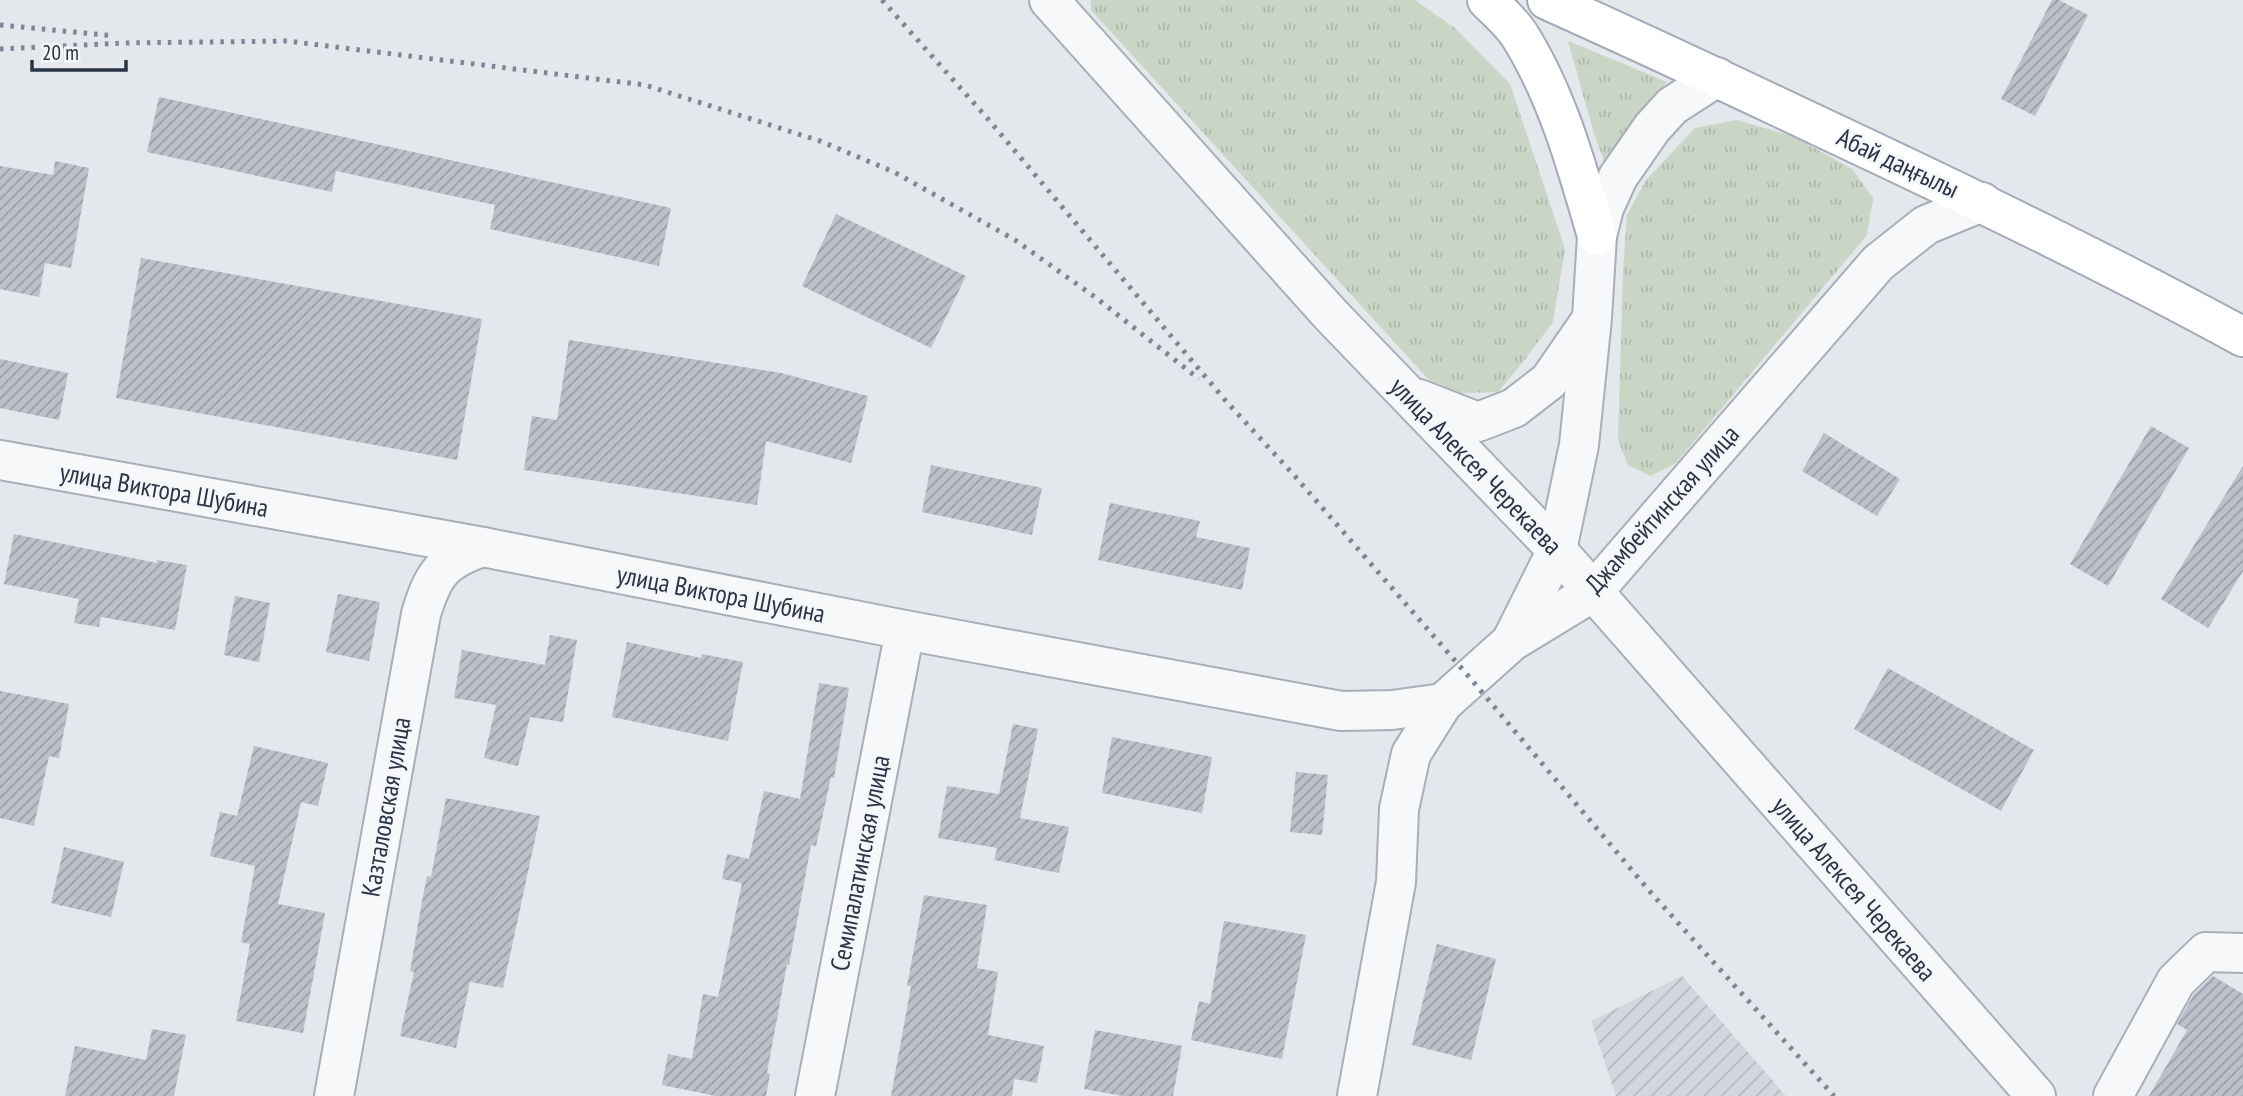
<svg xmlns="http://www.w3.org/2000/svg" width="2243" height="1096" viewBox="0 0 2243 1096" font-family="'PT Sans Narrow',sans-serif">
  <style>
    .industrial { fill: url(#industrial-furrows) }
    .grass { fill: url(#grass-tufts) }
    .building { fill: url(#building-hatch) }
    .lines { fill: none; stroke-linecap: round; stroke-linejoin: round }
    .minor-casing { stroke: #a9aeb7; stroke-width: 42 }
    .major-casing { stroke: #a3abb8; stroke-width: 42 }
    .minor { stroke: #f7f8fa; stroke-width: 38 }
    .major { stroke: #fff; stroke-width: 38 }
    .rail { stroke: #7d8696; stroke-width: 5; stroke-dasharray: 3.5 7; stroke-linecap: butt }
    .labels { text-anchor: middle; stroke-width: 5; stroke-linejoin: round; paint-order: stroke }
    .street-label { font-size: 26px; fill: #2b3445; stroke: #f4f6f9 }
  </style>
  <defs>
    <pattern id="industrial-furrows" width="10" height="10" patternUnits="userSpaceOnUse" patternTransform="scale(1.75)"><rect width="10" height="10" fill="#d2d6de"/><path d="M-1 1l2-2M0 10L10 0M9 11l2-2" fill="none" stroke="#b4b8c0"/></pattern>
    <pattern id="grass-tufts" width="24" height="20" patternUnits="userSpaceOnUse" patternTransform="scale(1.75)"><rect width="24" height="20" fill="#c9d6c5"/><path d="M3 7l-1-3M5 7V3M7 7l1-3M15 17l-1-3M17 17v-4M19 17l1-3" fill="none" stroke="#adb8ab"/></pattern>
    <pattern id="building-hatch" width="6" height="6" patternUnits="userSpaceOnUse" patternTransform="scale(1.75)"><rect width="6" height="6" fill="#bbc0ca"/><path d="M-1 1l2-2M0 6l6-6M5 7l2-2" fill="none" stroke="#989da6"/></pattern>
  </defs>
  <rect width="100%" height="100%" fill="#e4e7ec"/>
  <path class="industrial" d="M 1682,976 L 1786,1096 L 1616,1096 L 1591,1021 Z"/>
  <g class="grass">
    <path d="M 1091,0 L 1415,0 L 1456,29 L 1510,84 L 1565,249 L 1553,322 L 1523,362 L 1498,392 L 1460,393 L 1429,380 L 1091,10 Z"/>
    <path d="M 1568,41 L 1667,82 L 1604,161 L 1593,130 Z"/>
    <path d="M 1737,120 L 1795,137 L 1852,169 L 1873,198 L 1867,235 L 1676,463 L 1651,476 L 1628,465 L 1618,440 L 1623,272 L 1627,215 L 1646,180 L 1695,128 Z"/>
  </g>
  <g class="building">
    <path d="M 2052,0 L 2059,0 L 2088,15 L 2035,116 L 2001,99 Z"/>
    <path d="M 159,97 L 671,208 L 659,266 L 490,229 L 495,205 L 336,171 L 332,192 L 147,152 Z"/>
    <path d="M 55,161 L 89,168 L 71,268 L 45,263 L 39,297 L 0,289 L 0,166 L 53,175 Z"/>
    <path d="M 836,214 L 966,276 L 931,348 L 802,286 Z"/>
    <path d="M 141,258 L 482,319 L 457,460 L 116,398 Z"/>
    <path d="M 569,340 L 781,373 L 868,396 L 851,463 L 766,441 L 757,505 L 524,470 L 532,416 L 557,420 Z"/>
    <path d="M 0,359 L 68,373 L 59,420 L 0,408 Z"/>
    <path d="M 2151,426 L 2189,448 L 2108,586 L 2070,564 Z"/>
    <path d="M 1824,433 L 1900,479 L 1877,516 L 1802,471 Z"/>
    <path d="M 931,465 L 1042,488 L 1032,535 L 922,512 Z"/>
    <path d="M 2243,466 L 2243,571 L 2208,628 L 2161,599 Z"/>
    <path d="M 1110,503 L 1200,521 L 1196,537 L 1250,548 L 1242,590 L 1098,560 Z"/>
    <path d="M 14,534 L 157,563 L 157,560 L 187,565 L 175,630 L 101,617 L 99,627 L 74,623 L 79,599 L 4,584 Z"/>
    <path d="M 338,594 L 380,602 L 369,661 L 326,652 Z"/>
    <path d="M 235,596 L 270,603 L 259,662 L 224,655 Z"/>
    <path d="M 550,635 L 577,640 L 563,722 L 530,717 L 518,766 L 484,758 L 496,705 L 454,698 L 462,650 L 545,665 Z"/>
    <path d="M 627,642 L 701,658 L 702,654 L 743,662 L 728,741 L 612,717 Z"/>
    <path d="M 1888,668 L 2034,750 L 2001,811 L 1854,729 Z"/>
    <path d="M 819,683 L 849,688 L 834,778 L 831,777 L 816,846 L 811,845 L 789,965 L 787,964 L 767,1073 L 770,1074 L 766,1096 L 716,1096 L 662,1085 L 668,1054 L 692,1059 L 703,994 L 718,997 L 742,883 L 722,879 L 727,854 L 749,859 L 764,791 L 800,799 Z"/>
    <path d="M 0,691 L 69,704 L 59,758 L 49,756 L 34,826 L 0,818 Z"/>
    <path d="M 1013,724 L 1038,729 L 1020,818 L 1069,827 L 1059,873 L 994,860 L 997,848 L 938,838 L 947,786 L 999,794 Z"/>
    <path d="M 1112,737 L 1212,757 L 1202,813 L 1102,793 Z"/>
    <path d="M 254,746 L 328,763 L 318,806 L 301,802 L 278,904 L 325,913 L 303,1033 L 236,1021 L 250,944 L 241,942 L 255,866 L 210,856 L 220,812 L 237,816 Z"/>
    <path d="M 1296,772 L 1328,775 L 1322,835 L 1290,832 Z"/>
    <path d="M 446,798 L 540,816 L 503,988 L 470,982 L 456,1048 L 400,1036 L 414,972 L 410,971 L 422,901 L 427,876 L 431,877 Z"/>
    <path d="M 64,847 L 124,862 L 111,917 L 51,903 Z"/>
    <path d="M 924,895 L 987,905 L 977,968 L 998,972 L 988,1035 L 1044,1046 L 1037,1083 L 1014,1079 L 1012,1096 L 891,1096 L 911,986 L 907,986 Z"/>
    <path d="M 1224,921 L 1306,935 L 1282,1059 L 1191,1040 L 1199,1001 L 1210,1004 Z"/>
    <path d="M 1437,944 L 1496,959 L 1471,1060 L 1412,1045 Z"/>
    <path d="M 2213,976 L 2243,994 L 2243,1096 L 2149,1096 L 2187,1030 L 2177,1024 L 2194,994 Z"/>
    <path d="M 152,1029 L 186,1035 L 174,1096 L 65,1096 L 75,1046 L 146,1060 Z"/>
    <path d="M 1095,1030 L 1182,1046 L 1173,1096 L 1123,1096 L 1084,1089 Z"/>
  </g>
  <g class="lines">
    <defs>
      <g id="minor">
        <path d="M 1049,0 L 1330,314 L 1557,550 L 2036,1096"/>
        <path d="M 1419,399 L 1478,422 L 1514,408 L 1549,381 L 1589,323"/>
        <path d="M 0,460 L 483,547 L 905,630 L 1341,711 L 1392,710 L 1443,703"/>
        <path d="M 1511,642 L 1557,550 L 1579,445 L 1592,318 L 1597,236 L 1604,208 L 1618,177 L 1652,128 L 1672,106 L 1717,77"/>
        <path d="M 334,1096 L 421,614 C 433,574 443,560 483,547"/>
        <path d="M 815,1096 L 905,630"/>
        <path d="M 1357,1096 L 1396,882 L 1399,809 L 1411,754 L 1443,703 L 1511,642 L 1593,592 L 1878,263 L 1926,225 L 1982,202"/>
        <path d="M 2113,1096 L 2176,981 L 2206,952 L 2243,953"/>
      </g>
      <g id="major">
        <path d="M 1487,0 C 1498,11 1512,23 1520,36 C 1558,97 1577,167 1597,236"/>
        <path d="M 1547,0 C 1645,44 1743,90 1840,136 C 1976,200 2111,265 2243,337"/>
      </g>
    </defs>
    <use href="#minor" class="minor-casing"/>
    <use href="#major" class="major-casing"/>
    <use href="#minor" class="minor"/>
    <use href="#major" class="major"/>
    <g class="rail">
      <path d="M 882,0 L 988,119 L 1225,400 L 1293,474 L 1470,678 L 1652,894 L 1834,1096"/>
      <path d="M 0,25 L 115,36"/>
      <path d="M 0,49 L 125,43 L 287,41 L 645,85 L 820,141 L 894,172 L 1015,240 L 1095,297 L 1199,379"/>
    </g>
  </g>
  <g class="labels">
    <g class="street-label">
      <text transform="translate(1898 163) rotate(25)" y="9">Абай даңғылы</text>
      <text transform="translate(1476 466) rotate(46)" y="9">улица Алексея Черекаева</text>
      <text transform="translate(164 490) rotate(10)" y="9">улица Виктора Шубина</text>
      <text transform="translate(1662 509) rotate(-48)" y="9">Джамбейтинская улица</text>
      <text transform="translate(721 594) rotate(11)" y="9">улица Виктора Шубина</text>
      <text transform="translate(386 807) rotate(-80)" y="9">Казталовская улица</text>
      <text transform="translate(860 863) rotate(-79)" y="9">Семипалатинская улица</text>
      <text transform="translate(1854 889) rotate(49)" y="9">улица Алексея Черекаева</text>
    </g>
  </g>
  <path d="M32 60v10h94v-10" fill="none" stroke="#2b3445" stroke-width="3.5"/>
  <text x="42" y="60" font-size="21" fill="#2b3445" stroke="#f4f6f9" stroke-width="5" paint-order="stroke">20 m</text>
</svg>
